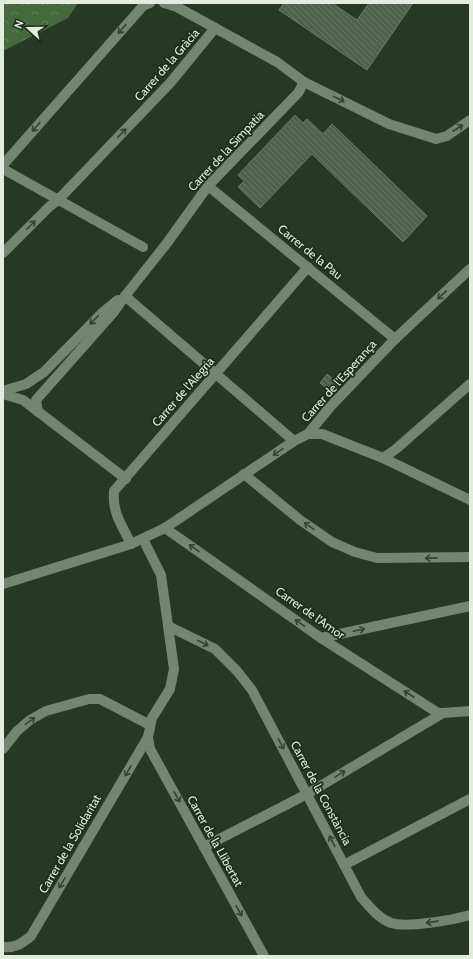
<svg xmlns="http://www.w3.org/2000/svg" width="473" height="959" viewBox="0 0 473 959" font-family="Cabin,sans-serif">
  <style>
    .forest { fill: url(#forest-crowns) }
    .building { fill: url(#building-back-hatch); stroke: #677b63 }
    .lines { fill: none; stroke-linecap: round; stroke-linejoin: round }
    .minor { stroke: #73866f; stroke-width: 10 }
    .oneway { stroke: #33442f }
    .labels { text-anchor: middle; stroke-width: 3.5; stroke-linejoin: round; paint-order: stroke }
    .street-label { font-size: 12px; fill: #e2ecdf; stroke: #1e2e1a }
  </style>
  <defs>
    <pattern id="forest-crowns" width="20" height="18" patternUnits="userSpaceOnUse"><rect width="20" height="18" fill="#44693c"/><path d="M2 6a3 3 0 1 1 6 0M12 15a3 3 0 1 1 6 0" fill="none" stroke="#5f7f58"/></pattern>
    <pattern id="building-back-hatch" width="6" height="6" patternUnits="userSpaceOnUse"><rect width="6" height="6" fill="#4f614b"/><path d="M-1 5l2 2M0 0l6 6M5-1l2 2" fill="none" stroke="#687864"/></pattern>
  </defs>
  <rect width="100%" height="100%" fill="#273824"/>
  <path class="forest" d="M 3,3 L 78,3 L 68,18 L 3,51 Z"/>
  <g class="building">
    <path d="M 284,3 L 332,3 L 357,20 L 369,3 L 413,3 L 367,70 L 279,10 Z"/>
    <path d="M 295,115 L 303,123 L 307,119 L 323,134 L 332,124 L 427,216 L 403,242 L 312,154 L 260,208 L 238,187 L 244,181 L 238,175 Z"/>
    <path d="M 327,374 L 340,385 L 332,393 L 320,383 Z"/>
  </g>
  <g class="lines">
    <g class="minor">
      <path d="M 164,3 L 177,7 L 277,62 L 304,82 L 389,124 L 436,139 L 447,136 L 470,120"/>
      <path d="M 3,165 L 143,6 L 150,3"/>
      <path d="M 3,169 L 143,247"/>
      <path d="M 208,186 L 395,339"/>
      <path d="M 3,253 L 50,206 L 58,200 L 171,82 L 215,28"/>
      <path d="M 125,296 L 294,441"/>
      <path d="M 3,391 L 26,384 L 44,372 L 102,313 L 118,300"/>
      <path d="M 3,394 L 23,400 L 126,479"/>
      <path d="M 38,412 L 36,400 L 113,313 L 125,296 L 167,243 L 208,186 L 298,93 L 304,82"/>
      <path d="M 308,434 L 322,434 L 383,458 L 470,500"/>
      <path d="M 383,458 L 396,449 L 470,384"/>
      <path d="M 244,474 L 300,520 L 332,542 L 355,552 L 377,558 L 470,557"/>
      <path d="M 165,528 L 321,638 L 438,713 L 443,713"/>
      <path d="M 131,544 C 122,525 112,513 114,491 L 308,267"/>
      <path d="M 3,584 L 131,544 L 165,528 L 294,441 L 308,434 L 330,407 L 395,339 L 470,269"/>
      <path d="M 168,626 L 215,649 L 237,671 L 252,690 L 361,897 C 370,907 378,918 391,923 C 407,928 453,920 470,915"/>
      <path d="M 321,638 L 470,606"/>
      <path d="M 148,737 L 150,749 L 264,956"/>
      <path d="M 3,749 L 17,731 L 30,720 L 46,711 L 89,699 L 100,699 L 150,725"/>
      <path d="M 204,847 L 307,794 L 443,713 L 470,711"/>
      <path d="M 344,865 L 470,799"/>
      <path d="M 3,947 C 16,948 21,944 31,936 L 148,737 L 152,718 L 170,689 L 174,669 L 161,575 L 143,539"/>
    </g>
  </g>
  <defs><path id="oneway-shaft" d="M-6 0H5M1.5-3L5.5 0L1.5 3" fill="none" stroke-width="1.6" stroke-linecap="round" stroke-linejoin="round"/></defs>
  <g class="oneway">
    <use href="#oneway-shaft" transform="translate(122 29) rotate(131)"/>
    <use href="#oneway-shaft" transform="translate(339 99) rotate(26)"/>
    <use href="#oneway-shaft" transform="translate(36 127) rotate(131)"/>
    <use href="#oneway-shaft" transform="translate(458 128) rotate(-33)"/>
    <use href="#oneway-shaft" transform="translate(122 133) rotate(-46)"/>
    <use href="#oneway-shaft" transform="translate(31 225) rotate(-45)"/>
    <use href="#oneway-shaft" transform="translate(442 295) rotate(137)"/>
    <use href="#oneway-shaft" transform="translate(94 320) rotate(134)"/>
    <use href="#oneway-shaft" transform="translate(278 452) rotate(146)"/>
    <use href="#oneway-shaft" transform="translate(309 526) rotate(-145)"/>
    <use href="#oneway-shaft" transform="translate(194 548) rotate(-145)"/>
    <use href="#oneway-shaft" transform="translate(431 558) rotate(179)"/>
    <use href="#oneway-shaft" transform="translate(300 623) rotate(-145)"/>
    <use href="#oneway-shaft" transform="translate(359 630) rotate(-12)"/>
    <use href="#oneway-shaft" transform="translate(203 643) rotate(27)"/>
    <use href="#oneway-shaft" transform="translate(409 694) rotate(-147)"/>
    <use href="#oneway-shaft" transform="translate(30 721) rotate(-36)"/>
    <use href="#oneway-shaft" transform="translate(281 744) rotate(62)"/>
    <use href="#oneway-shaft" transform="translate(128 771) rotate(120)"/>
    <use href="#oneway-shaft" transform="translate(340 774) rotate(-31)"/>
    <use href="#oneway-shaft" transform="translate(177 797) rotate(61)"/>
    <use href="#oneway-shaft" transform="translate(332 841) rotate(-118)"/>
    <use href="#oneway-shaft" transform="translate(62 883) rotate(120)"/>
    <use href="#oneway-shaft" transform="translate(239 911) rotate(61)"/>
    <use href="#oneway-shaft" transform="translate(432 922) rotate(172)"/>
  </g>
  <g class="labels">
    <g class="street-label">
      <text transform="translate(167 65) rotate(-49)" y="4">Carrer de la Gràcia</text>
      <text transform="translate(226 151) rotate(-47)" y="4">Carrer de la Simpatia</text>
      <text transform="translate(310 252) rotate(39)" y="4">Carrer de la Pau</text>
      <text transform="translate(339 381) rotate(-48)" y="4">Carrer de l'Esperança</text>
      <text transform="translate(183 392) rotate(-49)" y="4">Carrer de l'Alegria</text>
      <text transform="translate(310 613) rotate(35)" y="4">Carrer de l'Amor</text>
      <text transform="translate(321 793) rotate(62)" y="4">Carrer de la Constància</text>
      <text transform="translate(215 841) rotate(61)" y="4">Carrer de la Llibertat</text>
      <text transform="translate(70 844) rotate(-60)" y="4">Carrer de la Solidaritat</text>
    </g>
  </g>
  <rect width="473" height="959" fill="none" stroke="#e2ecdf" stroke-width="8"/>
  <g transform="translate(28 28) rotate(291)" stroke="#1e2e1a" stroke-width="3" paint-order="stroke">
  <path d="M0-3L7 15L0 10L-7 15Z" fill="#e2ecdf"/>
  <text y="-6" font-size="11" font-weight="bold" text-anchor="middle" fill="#e2ecdf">N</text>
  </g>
</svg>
